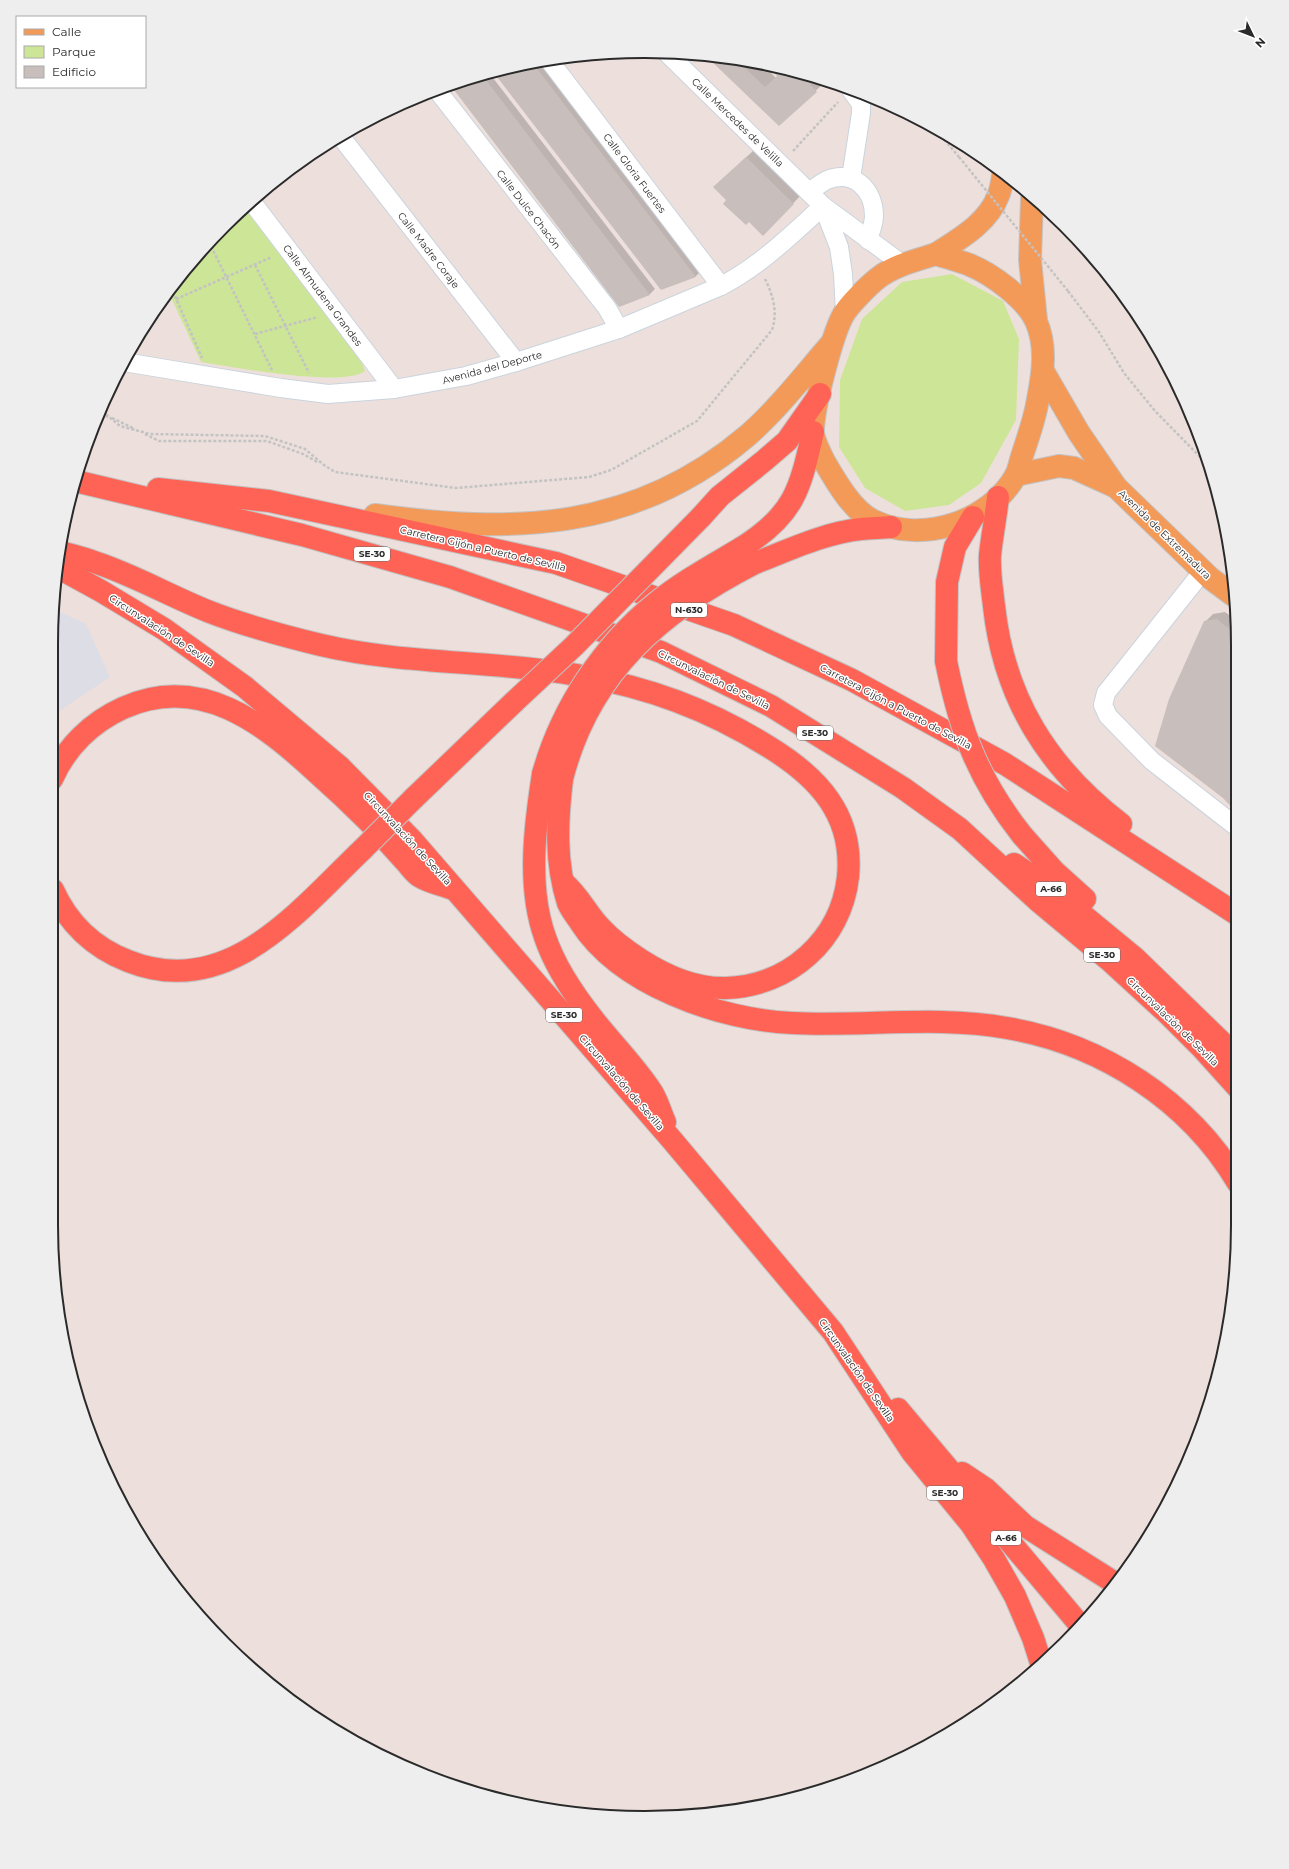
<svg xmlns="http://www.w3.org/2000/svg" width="1289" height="1869" viewBox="0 0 1289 1869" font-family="Montserrat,sans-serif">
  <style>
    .industrial { fill: #dddde5 }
    .green { fill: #cde597 }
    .shadow { fill: #0003 }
    .building { fill: #c8bebb }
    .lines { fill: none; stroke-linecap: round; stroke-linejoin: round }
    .minor-casing { stroke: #cad4dd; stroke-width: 20 }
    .major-casing { stroke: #c3c3c3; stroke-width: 24 }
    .highway-casing { stroke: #c3c3c3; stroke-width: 24 }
    .path { stroke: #c3c3c3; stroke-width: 2.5; stroke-dasharray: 3 2; stroke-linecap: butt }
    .minor { stroke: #fff; stroke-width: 18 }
    .major { stroke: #f49a59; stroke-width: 22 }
    .highway { stroke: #ff6355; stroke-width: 22 }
    .highway-bridge-casing { stroke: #c3c3c3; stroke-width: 24; stroke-linecap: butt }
    .path-bridge { stroke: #c3c3c3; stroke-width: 2.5; stroke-dasharray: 3 2; stroke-linecap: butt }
    .highway-bridge { stroke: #ff6355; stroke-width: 22 }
    .labels { text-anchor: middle; stroke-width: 3; stroke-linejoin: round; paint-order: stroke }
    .shield { fill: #fff; stroke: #6a6a6a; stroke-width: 1 }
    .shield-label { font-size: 9px; font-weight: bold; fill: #2a2a2a }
    .street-label { font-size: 10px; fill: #2a2a2a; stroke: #fff }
    .rim { fill: none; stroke: #2a2a2a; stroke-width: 2 }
  </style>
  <rect width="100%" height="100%" fill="#ede0dc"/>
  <path class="industrial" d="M 54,609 L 86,624 L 110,677 L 52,716 L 51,645 Z"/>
  <g class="green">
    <path d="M 245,208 L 362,363 L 365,371 C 342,388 232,367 201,362 L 168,291 L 225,225 Z"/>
    <path d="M 952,274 L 1003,301 L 1019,339 L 1016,420 L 981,483 L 949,505 L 905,511 L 865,488 L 839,447 L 840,380 L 862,319 L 902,282 Z"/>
  </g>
  <g class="shadow">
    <path d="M 709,57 L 760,62 L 776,78 L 779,75 L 770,65 L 825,82 L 779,125 Z"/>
    <path d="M 540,61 L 701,271 L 696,276 L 661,289 L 495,73 L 529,62 Z"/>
    <path d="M 490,74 L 655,289 L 650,294 L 620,306 L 452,86 Z"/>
    <path d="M 754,150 L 801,195 L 771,227 L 728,200 L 722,180 Z"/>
    <path d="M 1225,612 L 1236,620 L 1238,644 L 1238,812 L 1224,797 L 1205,622 L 1213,614 Z"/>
  </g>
  <g class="building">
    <path d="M 707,57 L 737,60 L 765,87 L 777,76 L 768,65 L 802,75 L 817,92 L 779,126 Z"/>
    <path d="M 532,62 L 696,277 L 661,290 L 494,73 Z"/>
    <path d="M 483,76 L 650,295 L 619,307 L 451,86 Z"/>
    <path d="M 746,157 L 794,204 L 763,236 L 749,222 L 746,225 L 723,204 L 726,200 L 713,187 Z"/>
    <path d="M 1217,619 L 1237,635 L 1238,814 L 1223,798 L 1155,746 L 1169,699 L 1204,621 Z"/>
  </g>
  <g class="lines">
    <defs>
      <g id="minor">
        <path d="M 667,53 L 823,206 L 902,264"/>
        <path d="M 549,60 L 721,286"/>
        <path d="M 437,90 L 607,308 L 619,329"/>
        <path d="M 851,90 L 861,104 L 861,113 L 851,178"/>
        <path d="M 341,137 L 516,362"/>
        <path d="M 809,192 C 815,188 821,183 827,180 C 854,169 874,190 874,216 C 874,224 870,233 868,240"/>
        <path d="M 252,202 L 394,389"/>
        <path d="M 823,206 L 839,247 L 843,274 L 845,313"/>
        <path d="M 124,362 L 281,388 L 328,394 L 394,389 L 466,376 L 516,362 L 619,329 L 721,286 C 760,266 791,235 823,206"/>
        <path d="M 1203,571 L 1106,693 L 1103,705 L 1108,716 L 1152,761 L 1238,828"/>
      </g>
      <g id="major">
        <path d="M 1032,199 L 1030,260 L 1036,320"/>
        <path d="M 936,254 C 948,258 960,261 970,265 C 992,274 1026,299 1036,321 C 1047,346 1043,373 1038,399 C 1035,419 1028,437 1022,456 C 1020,462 1019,469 1016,475 C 990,522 922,544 874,521 C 853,512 835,480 824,461 C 820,453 813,439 813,431 C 813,409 833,330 845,312 C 852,302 868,286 878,278 C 895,265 917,260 936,254 Z"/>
        <path d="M 936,254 C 959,239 988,223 998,196 C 1001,190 1002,182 1003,175"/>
        <path d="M 1043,371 L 1079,433 L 1116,487 L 1210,578 L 1233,595"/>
        <path d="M 1016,475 L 1059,466 L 1074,468 L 1116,487"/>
        <path d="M 375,515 C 514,534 635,531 747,436 C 778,409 804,375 831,344"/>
      </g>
      <g id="highway">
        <path d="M 75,481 L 302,535 L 450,577 L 661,652 L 771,706 L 903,788 L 960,829 L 1037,900 L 1109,960 L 1168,1014 L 1201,1047 L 1238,1088"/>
        <path d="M 158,489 L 269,501 L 556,563 L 734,625 L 852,680 L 1005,764 L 1238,915"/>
        <path d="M 998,497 C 996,516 992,536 990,555 C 989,571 992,589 994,606 C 1004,699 1048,768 1121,824"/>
        <path d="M 701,517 L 720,496 L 765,460 L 787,441 L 820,394"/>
        <path d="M 743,547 C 795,514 800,489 813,432"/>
        <path d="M 60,552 C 72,555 85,558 97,563 C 136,576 172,597 210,612 C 246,626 284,636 321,645 C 406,665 492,660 577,675 C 648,687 708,709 769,747 C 818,777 854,815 848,877 C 841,940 789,986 726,988 C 696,989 666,976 641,960 C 627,951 612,940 601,928 C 587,914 579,895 564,883"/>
        <path d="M 755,563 C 789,550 824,533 861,529 C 871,528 881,528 891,527"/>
        <path d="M 59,568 L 101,591 L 164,629 L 245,687 L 340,767 L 412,840 L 672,1140 L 833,1332 L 912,1452 L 971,1524 L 994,1559 L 1015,1596 L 1033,1638 L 1041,1663"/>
        <path d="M 946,661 L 947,582 L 955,547 L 973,517"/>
        <path d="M 543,774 C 535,825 527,887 545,937 C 555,967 575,996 594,1020 C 612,1043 634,1065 650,1089 C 657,1098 660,1111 665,1122"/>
        <path d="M 52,779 C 66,747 92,722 123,708 C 200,673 263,723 317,773 C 334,788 351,804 367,820 C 380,833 392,847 404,860 C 409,865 413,872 419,876 C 428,882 442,885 453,889"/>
        <path d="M 562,779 C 557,821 555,862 568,903 C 571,910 576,916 580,922 C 620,985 720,1020 792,1023 C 862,1027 937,1015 1007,1028 C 1101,1044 1189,1100 1238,1183"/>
        <path d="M 413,799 L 514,702"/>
        <path d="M 1022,835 L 1055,872 L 1085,899"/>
        <path d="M 1014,864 L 1050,888 L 1135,958 L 1238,1058"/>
        <path d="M 53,890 C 68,923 94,948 128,961 C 228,1001 298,911 363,849"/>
        <path d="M 898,1409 L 1080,1625"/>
        <path d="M 962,1473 L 986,1489 L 1025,1526 L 1115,1583"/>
      </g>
    </defs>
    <use href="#minor" class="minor-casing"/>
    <use href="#major" class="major-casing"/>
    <use href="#highway" class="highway-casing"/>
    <g class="path">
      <path d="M 938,132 L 959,157"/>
      <path d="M 793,151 L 838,102"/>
      <path d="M 209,242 L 272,370"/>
      <path d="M 255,265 L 309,373"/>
      <path d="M 171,287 L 202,358"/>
      <path d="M 1068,291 L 1099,332 L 1124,373 L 1155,411 L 1210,467"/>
      <path d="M 176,299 L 272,257"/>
      <path d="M 255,334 L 318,317"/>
      <path d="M 102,411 L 120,426 L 150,434 L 265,436 L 305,449 L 324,465 L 335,472 L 456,488 L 589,477 L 611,470 L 697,421 L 772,330 C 778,312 773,295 765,279"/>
      <path d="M 101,414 L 108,417"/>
      <path d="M 112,418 L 135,429"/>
      <path d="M 145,434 L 159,441 L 267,441 L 303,454 L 319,463"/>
    </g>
    <use href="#minor" class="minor"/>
    <use href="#major" class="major"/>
    <use href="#highway" class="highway"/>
    <defs>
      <g id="highway-bridge">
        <path d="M 946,661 C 960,731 978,779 1022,835"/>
        <path d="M 514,702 L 574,646 L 701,517"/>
        <path d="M 543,774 C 561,709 603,645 656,603 C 683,581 713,565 743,547"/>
        <path d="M 562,779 C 589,672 661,611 755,563"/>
        <path d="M 363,849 L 413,799"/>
      </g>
    </defs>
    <use href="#highway-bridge" class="highway-bridge-casing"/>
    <path class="path-bridge" d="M 959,157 L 1068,291"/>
    <use href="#highway-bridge" class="highway-bridge"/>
  </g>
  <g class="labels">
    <g class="shield">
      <rect x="354" y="547" width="36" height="14" rx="3"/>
      <rect x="671" y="603" width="36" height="14" rx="3"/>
      <rect x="797" y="726" width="36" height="14" rx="3"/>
      <rect x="1036" y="882" width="30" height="14" rx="3"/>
      <rect x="1084" y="948" width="36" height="14" rx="3"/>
      <rect x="546" y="1008" width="36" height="14" rx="3"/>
      <rect x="927" y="1486" width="36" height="14" rx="3"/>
      <rect x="991" y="1531" width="30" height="14" rx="3"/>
    </g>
    <g class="shield-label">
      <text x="372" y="557">SE-30</text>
      <text x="689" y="613">N-630</text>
      <text x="815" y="736">SE-30</text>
      <text x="1051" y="892">A-66</text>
      <text x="1102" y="958">SE-30</text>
      <text x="564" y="1018">SE-30</text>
      <text x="945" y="1496">SE-30</text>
      <text x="1006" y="1541">A-66</text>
    </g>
    <g class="street-label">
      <text transform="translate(738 122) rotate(44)" y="4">Calle Mercedes de Velilla</text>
      <text transform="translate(635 173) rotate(53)" y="4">Calle Gloria Fuertes</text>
      <text transform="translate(529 209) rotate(52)" y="4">Calle Dulce Chacón</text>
      <text transform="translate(429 250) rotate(52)" y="4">Calle Madre Coraje</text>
      <text transform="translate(323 295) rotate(53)" y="4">Calle Almudena Grandes</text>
      <text transform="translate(492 367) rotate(-15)" y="4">Avenida del Deporte</text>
      <text transform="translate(1165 534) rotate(44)" y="4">Avenida de Extremadura</text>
      <text transform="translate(483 548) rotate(13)" y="4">Carretera Gijón a Puerto de Sevilla</text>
      <text transform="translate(162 630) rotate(33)" y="4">Circunvalación de Sevilla</text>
      <text transform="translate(714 679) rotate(26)" y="4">Circunvalación de Sevilla</text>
      <text transform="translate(896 706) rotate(28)" y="4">Carretera Gijón a Puerto de Sevilla</text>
      <text transform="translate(408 838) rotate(47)" y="4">Circunvalación de Sevilla</text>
      <text transform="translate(1173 1021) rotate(44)" y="4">Circunvalación de Sevilla</text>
      <text transform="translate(622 1082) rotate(49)" y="4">Circunvalación de Sevilla</text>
      <text transform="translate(857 1370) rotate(55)" y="4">Circunvalación de Sevilla</text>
    </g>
  </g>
  <path d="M0 0H1289V1869H0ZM644 58H645A586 586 0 0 1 1231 644V1225A586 586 0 0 1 645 1811H644A586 586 0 0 1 58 1225V644A586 586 0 0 1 644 58Z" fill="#eee" fill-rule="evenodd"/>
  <path class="rim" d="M644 58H645A586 586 0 0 1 1231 644V1225A586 586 0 0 1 645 1811H644A586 586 0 0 1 58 1225V644A586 586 0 0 1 644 58Z"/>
  <rect x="16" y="16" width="130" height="72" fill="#ffffff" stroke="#aaaaaa"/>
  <rect x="24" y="29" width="20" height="6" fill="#f49a59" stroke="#aaaaaa"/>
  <text x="52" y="36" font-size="12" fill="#2a2a2a">Calle</text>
  <rect x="24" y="46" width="20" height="12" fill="#cde597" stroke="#aaaaaa"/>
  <text x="52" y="56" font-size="12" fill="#2a2a2a">Parque</text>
  <rect x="24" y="66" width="20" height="12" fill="#c8bebb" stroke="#aaaaaa"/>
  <text x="52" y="76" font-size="12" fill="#2a2a2a">Edificio</text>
  <g transform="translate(1253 36) rotate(133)" stroke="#ffffff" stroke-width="3" paint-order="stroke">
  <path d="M0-3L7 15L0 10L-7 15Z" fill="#2a2a2a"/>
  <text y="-6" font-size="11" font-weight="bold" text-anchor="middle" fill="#2a2a2a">N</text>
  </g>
</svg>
